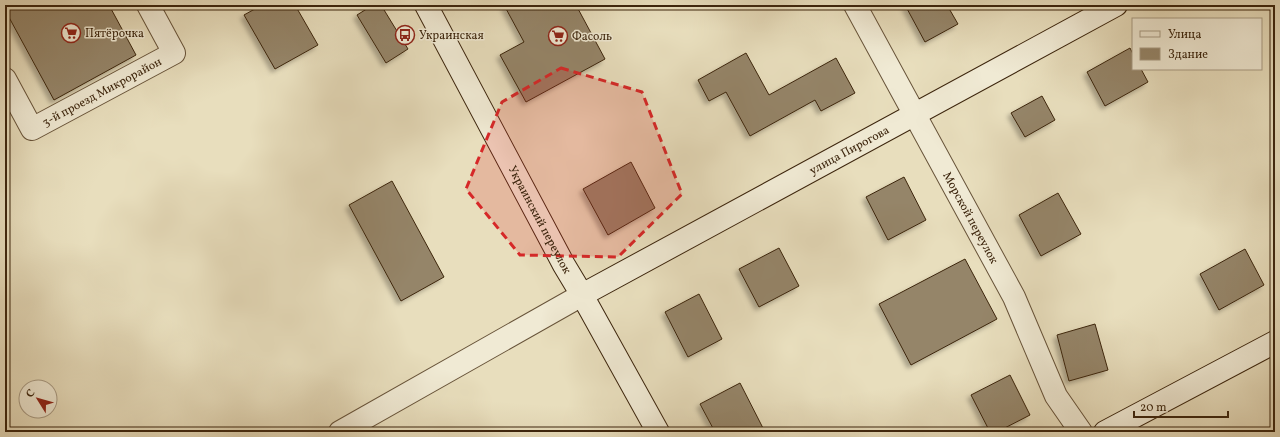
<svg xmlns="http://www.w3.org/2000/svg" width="1280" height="437" viewBox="0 0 1280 437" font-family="Vollkorn,serif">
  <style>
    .building { fill: #958569; stroke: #3c250d; filter: url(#shadow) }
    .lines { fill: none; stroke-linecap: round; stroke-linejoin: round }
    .street-casing { stroke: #675339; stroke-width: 24 }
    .secondary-casing { stroke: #3c250d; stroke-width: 24 }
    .street { stroke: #f0ead4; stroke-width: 22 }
    .secondary { stroke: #f0ead4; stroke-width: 22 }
    .marked { fill: #d62828; fill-opacity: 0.2; stroke: #d62828; stroke-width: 3; stroke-dasharray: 8 5; stroke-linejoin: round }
    .labels { text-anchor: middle; stroke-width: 3; stroke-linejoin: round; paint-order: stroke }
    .poi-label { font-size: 12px; fill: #3c250d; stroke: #f0ead4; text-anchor: start }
    .street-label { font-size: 12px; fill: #3c250d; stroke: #f0ead4 }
  </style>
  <defs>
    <filter id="shadow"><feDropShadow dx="-3.5" dy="3.5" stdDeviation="2" flood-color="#0004"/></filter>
  </defs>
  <rect width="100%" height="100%" fill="#e8debd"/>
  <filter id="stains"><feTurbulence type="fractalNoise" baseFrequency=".005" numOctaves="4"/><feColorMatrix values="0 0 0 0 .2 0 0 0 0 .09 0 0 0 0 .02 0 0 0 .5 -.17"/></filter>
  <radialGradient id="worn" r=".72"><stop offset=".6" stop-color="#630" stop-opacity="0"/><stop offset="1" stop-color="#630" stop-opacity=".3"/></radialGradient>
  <g class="building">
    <path d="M 5,5 L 109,5 L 136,55 L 54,100 L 5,10 Z"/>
    <path d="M 262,5 L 295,5 L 318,45 L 275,69 L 244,15 Z"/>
    <path d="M 373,5 L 381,5 L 408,49 L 386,63 L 357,15 Z"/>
    <path d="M 504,5 L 576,5 L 605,59 L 526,102 L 500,55 L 524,42 Z"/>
    <path d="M 905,5 L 947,5 L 958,24 L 925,42 Z"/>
    <path d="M 1130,48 L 1133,54 L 1133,69 L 1141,69 L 1148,82 L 1105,106 L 1087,72 Z"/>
    <path d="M 746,53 L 769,95 L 836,58 L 855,93 L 821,111 L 815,100 L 750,136 L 726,92 L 709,101 L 698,80 Z"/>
    <path d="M 1042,96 L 1055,120 L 1025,137 L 1011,113 Z"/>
    <path d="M 631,162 L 655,208 L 608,235 L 583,189 Z"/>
    <path d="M 904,177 L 926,220 L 888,240 L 866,197 Z"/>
    <path d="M 392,181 L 444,277 L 401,301 L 349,205 Z"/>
    <path d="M 1058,193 L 1081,234 L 1041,256 L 1019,215 Z"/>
    <path d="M 779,248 L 799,286 L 759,307 L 739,269 Z"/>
    <path d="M 1245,249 L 1264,285 L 1219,310 L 1200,274 Z"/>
    <path d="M 965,259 L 997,319 L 911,365 L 879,304 Z"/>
    <path d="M 699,294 L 722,339 L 688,357 L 665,312 Z"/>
    <path d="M 1095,324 L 1108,370 L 1069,381 L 1057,335 Z"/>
    <path d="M 1010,375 L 1030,415 L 997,432 L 990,432 L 971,395 Z"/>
    <path d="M 740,383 L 765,432 L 715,432 L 700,404 Z"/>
  </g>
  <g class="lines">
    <defs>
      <g id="street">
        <path id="s1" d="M 855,5 L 1014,297 L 1056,396 L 1081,432"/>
        <path id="s2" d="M 5,79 L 32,129 L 174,53 L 148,5"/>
        <path d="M 340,432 L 582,295"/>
      </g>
      <g id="secondary">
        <path id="s3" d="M 426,5 L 564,265 L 582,295 L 658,432"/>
        <path id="s4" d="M 582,295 L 1116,5"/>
        <path d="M 1105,432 L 1275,342"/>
      </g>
    </defs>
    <use href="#street" class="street-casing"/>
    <use href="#secondary" class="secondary-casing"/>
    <use href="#street" class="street"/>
    <use href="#secondary" class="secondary"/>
  </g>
  <path class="marked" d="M 561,68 L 642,92 L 682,194 L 618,257 L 520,255 L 466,189 L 502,102 Z"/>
  <defs>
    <symbol id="supermarket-ring" viewBox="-11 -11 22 22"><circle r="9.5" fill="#f0ead4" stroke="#8f2418" stroke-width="1.5"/><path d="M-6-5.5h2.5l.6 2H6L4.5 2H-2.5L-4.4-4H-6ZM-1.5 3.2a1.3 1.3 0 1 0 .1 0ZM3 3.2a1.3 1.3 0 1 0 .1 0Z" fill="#8f2418"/></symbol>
    <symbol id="bus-ring" viewBox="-11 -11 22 22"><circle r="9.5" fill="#f0ead4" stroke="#8f2418" stroke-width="1.5"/><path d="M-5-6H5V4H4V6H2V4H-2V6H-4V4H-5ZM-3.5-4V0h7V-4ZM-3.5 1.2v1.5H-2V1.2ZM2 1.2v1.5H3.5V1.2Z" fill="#8f2418"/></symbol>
  </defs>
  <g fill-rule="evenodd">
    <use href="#supermarket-ring" x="60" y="22" width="22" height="22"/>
    <use href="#bus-ring" x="394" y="24" width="22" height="22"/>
    <use href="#supermarket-ring" x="547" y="25" width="22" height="22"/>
  </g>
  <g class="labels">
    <g class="poi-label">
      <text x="85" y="37">Пятёрочка</text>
      <text x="419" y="39">Украинская</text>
      <text x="572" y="40">Фасоль</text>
    </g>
    <g class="street-label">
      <text dy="4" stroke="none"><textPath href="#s2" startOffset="136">3-й проезд Микрорайон</textPath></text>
      <text dy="4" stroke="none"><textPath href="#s4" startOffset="304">улица Пирогова</textPath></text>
      <text dy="4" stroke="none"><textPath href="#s1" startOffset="242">Морской переулок</textPath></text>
      <text dy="4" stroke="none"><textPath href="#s3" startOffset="243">Украинский переулок</textPath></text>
    </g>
  </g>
  <rect width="1280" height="437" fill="none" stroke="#e8debd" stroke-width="20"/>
  <rect x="6" y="6" width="1268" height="425" fill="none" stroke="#3c250d" stroke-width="2"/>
  <rect x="10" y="10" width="1260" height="417" fill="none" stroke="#3c250d"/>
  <rect x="1132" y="18" width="130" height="52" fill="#f0ead4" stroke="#a89b84"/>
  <rect x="1140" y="31" width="20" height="6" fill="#f0ead4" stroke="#a89b84"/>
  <text x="1168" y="38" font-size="12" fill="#3c250d">Улица</text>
  <rect x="1140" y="48" width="20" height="12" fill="#958569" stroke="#a89b84"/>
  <text x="1168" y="58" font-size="12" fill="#3c250d">Здание</text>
  <g transform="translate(38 399) rotate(307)"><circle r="19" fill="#f0ead4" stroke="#a89b84"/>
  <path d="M0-3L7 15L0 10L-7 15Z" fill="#8f2418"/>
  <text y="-6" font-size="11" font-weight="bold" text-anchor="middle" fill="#3c250d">С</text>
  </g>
  <path d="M1134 411v6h94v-6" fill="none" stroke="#3c250d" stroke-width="2"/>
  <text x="1140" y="411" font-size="12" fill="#3c250d" stroke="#f0ead4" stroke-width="3" paint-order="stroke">20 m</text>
  <rect width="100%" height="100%" filter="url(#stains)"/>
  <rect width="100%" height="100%" fill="url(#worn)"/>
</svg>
